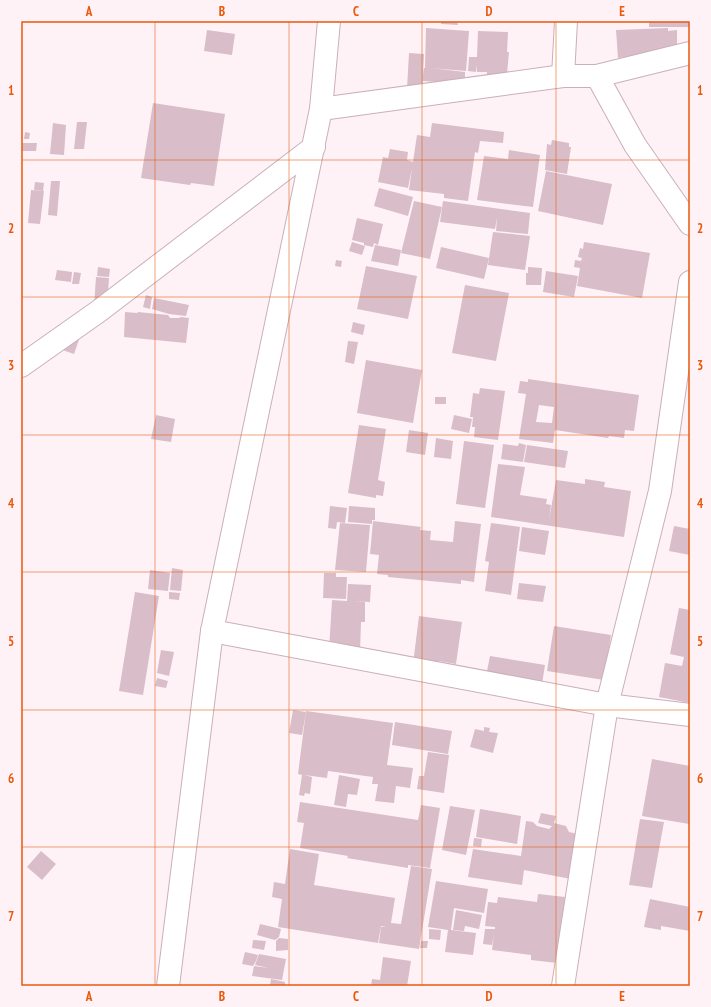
<svg xmlns="http://www.w3.org/2000/svg" width="711" height="1007" viewBox="0 0 711 1007" font-family="'PT Sans Narrow',sans-serif">
  <style>
    .building { fill: #d9bdc9; fill-rule: evenodd }
    .lines { fill: none; stroke-linecap: round; stroke-linejoin: round }
    .minor-casing { stroke: #cbafbb; stroke-width: 24 }
    .major-casing { stroke: #cbafbb; stroke-width: 24 }
    .minor { stroke: #fff; stroke-width: 22 }
    .major { stroke: #fff; stroke-width: 22 }
    .grid { fill: none; stroke: #e8590c; stroke-width: 1; stroke-opacity: 0.55 }
    .neatline { fill: none; stroke: #e8590c; stroke-width: 1.5 }
    .grid-label { font-size: 13px; text-anchor: middle; font-weight: bold; fill: #e8590c }
  </style>
  <rect width="100%" height="100%" fill="#fef2f7"/>
  <g class="building">
    <path d="M 441,21 L 457,21 L 458,25 L 441,24 Z"/>
    <rect x="649" y="21" width="41" height="6"/>
    <path d="M 426,28 L 469,31 L 466,71 L 430,68 L 465,72 L 465,84 L 423,81 L 422,89 L 407,88 L 409,53 L 424,54 L 423,75 L 424,68 L 425,68 Z"/>
    <path d="M 668,28 L 668,31 L 677,30 L 677,51 L 618,58 L 616,30 Z"/>
    <path d="M 207,30 L 235,34 L 232,55 L 204,51 Z"/>
    <path d="M 478,31 L 508,32 L 507,52 L 509,52 L 507,74 L 496,84 L 497,73 L 496,73 L 495,83 L 486,83 L 487,72 L 477,72 L 477,65 L 476,72 L 468,71 L 469,57 L 477,57 Z"/>
    <path d="M 153,103 L 225,114 L 214,186 L 191,183 L 190,185 L 141,178 Z"/>
    <path d="M 77,122 L 87,122 L 84,149 L 74,149 Z"/>
    <path d="M 53,123 L 66,125 L 64,155 L 50,154 Z"/>
    <path d="M 432,123 L 504,132 L 503,143 L 480,141 L 478,153 L 475,152 L 468,201 L 444,198 L 444,194 L 409,190 L 412,168 L 408,188 L 378,182 L 383,157 L 388,158 L 390,149 L 408,152 L 407,160 L 413,162 L 417,135 L 430,137 Z"/>
    <path d="M 25,132 L 30,133 L 29,139 L 24,139 Z"/>
    <path d="M 552,140 L 569,143 L 569,147 L 571,147 L 567,174 L 545,170 L 547,144 L 551,145 Z"/>
    <path d="M 21,143 L 37,143 L 36,151 L 21,151 Z"/>
    <path d="M 509,150 L 540,155 L 533,207 L 477,200 L 484,156 L 508,159 Z"/>
    <path d="M 546,171 L 612,184 L 603,225 L 538,211 Z"/>
    <path d="M 51,181 L 60,181 L 57,216 L 48,215 Z"/>
    <path d="M 35,182 L 44,183 L 43,191 L 34,190 Z"/>
    <path d="M 379,188 L 413,197 L 408,216 L 374,206 Z"/>
    <path d="M 31,190 L 44,191 L 40,224 L 28,223 Z"/>
    <path d="M 414,201 L 442,207 L 430,259 L 401,253 Z"/>
    <path d="M 443,201 L 530,213 L 528,234 L 496,231 L 497,218 L 495,229 L 440,222 Z"/>
    <path d="M 357,218 L 383,224 L 378,245 L 374,243 L 373,247 L 364,245 L 364,243 L 352,240 Z"/>
    <path d="M 493,232 L 530,236 L 525,270 L 488,265 Z"/>
    <path d="M 352,242 L 365,246 L 362,255 L 349,251 Z"/>
    <path d="M 584,242 L 650,253 L 642,298 L 577,286 L 580,268 L 574,267 L 575,260 L 581,261 L 582,258 L 578,257 L 580,248 L 583,249 Z"/>
    <path d="M 375,245 L 401,250 L 398,266 L 371,261 Z"/>
    <path d="M 441,247 L 489,258 L 484,279 L 436,268 Z"/>
    <path d="M 336,260 L 342,261 L 341,267 L 335,266 Z"/>
    <path d="M 366,266 L 417,276 L 408,319 L 357,309 Z"/>
    <path d="M 98,267 L 110,269 L 109,277 L 97,276 Z"/>
    <path d="M 528,267 L 542,268 L 541,285 L 526,285 L 526,273 L 528,273 Z"/>
    <path d="M 57,270 L 72,272 L 71,282 L 55,280 Z"/>
    <path d="M 546,271 L 578,276 L 574,297 L 543,292 Z"/>
    <path d="M 74,272 L 81,273 L 79,284 L 72,284 Z"/>
    <path d="M 96,277 L 109,278 L 107,308 L 94,307 Z"/>
    <path d="M 465,285 L 509,293 L 496,361 L 452,353 Z"/>
    <path d="M 146,295 L 152,297 L 150,309 L 143,307 Z"/>
    <path d="M 154,298 L 189,305 L 186,316 L 169,314 L 152,309 Z"/>
    <path d="M 125,312 L 137,313 L 138,312 L 168,315 L 170,318 L 179,318 L 181,317 L 189,318 L 186,343 L 124,337 Z"/>
    <path d="M 353,322 L 365,325 L 363,335 L 351,332 Z"/>
    <path d="M 58,325 L 81,334 L 74,354 L 51,346 Z"/>
    <path d="M 348,341 L 358,342 L 354,364 L 345,362 Z"/>
    <path d="M 366,360 L 422,370 L 413,423 L 357,413 Z"/>
    <path d="M 528,379 L 639,395 L 634,431 L 625,430 L 624,438 L 609,436 L 608,438 L 555,430 L 553,443 L 519,439 L 526,394 L 518,393 L 520,381 L 528,382 ZM 539,405 L 554,407 L 552,423 L 536,422 Z"/>
    <path d="M 480,388 L 505,391 L 498,440 L 474,437 L 475,427 L 472,427 L 473,417 L 470,417 L 473,393 L 479,394 Z"/>
    <rect x="435" y="397" width="11" height="7"/>
    <path d="M 156,415 L 175,419 L 171,442 L 151,439 Z"/>
    <path d="M 454,415 L 472,419 L 469,433 L 451,429 Z"/>
    <path d="M 359,425 L 386,429 L 378,480 L 385,482 L 383,496 L 376,495 L 376,498 L 348,493 Z"/>
    <path d="M 409,430 L 428,433 L 425,455 L 406,452 Z"/>
    <path d="M 436,438 L 453,441 L 451,459 L 434,457 Z"/>
    <path d="M 464,441 L 494,445 L 485,508 L 456,504 Z"/>
    <path d="M 519,443 L 526,445 L 523,462 L 501,459 L 503,444 L 518,446 Z"/>
    <path d="M 527,445 L 568,451 L 565,468 L 524,462 Z"/>
    <path d="M 498,464 L 525,467 L 520,495 L 547,499 L 546,504 L 551,505 L 549,520 L 556,480 L 585,484 L 585,479 L 605,482 L 604,487 L 631,491 L 624,537 L 491,517 Z"/>
    <path d="M 330,506 L 347,508 L 345,523 L 337,522 L 336,529 L 328,528 Z"/>
    <path d="M 349,506 L 375,508 L 375,520 L 372,520 L 372,524 L 348,522 Z"/>
    <path d="M 373,521 L 421,527 L 420,530 L 431,531 L 430,540 L 453,542 L 455,521 L 481,524 L 474,582 L 461,580 L 461,584 L 388,577 L 388,575 L 377,574 L 379,555 L 370,554 Z"/>
    <path d="M 340,523 L 370,525 L 366,572 L 335,570 Z"/>
    <path d="M 491,523 L 520,527 L 511,595 L 485,591 L 489,562 L 485,561 Z"/>
    <path d="M 674,526 L 690,529 L 690,555 L 669,551 Z"/>
    <path d="M 522,527 L 549,531 L 545,555 L 519,551 Z"/>
    <path d="M 172,568 L 183,570 L 181,591 L 170,590 Z"/>
    <path d="M 150,570 L 170,573 L 168,591 L 148,589 Z"/>
    <path d="M 324,573 L 336,573 L 336,577 L 347,577 L 346,599 L 323,598 Z"/>
    <path d="M 519,583 L 546,586 L 543,602 L 517,599 Z"/>
    <path d="M 348,584 L 371,585 L 370,602 L 352,601 L 365,602 L 365,622 L 361,622 L 360,653 L 329,651 L 332,600 L 347,601 Z"/>
    <path d="M 135,592 L 159,596 L 143,695 L 119,691 Z"/>
    <path d="M 169,592 L 180,593 L 179,600 L 169,599 Z"/>
    <path d="M 679,608 L 690,610 L 690,703 L 659,697 L 665,663 L 682,666 L 684,657 L 670,654 Z"/>
    <path d="M 419,616 L 462,622 L 456,664 L 439,661 L 438,667 L 413,664 Z"/>
    <path d="M 554,626 L 611,635 L 604,680 L 547,671 Z"/>
    <path d="M 161,650 L 174,652 L 169,676 L 157,673 Z"/>
    <path d="M 490,656 L 545,665 L 542,684 L 486,676 Z"/>
    <path d="M 157,678 L 168,681 L 166,688 L 155,686 Z"/>
    <path d="M 293,710 L 306,712 L 302,735 L 289,733 Z"/>
    <path d="M 306,711 L 393,723 L 387,765 L 413,768 L 410,788 L 396,786 L 394,803 L 375,801 L 378,784 L 372,784 L 373,777 L 328,771 L 327,778 L 304,775 L 312,777 L 310,794 L 305,793 L 304,796 L 299,795 L 302,775 L 298,774 Z"/>
    <path d="M 395,722 L 452,731 L 448,754 L 392,745 Z"/>
    <path d="M 484,727 L 490,728 L 489,732 L 498,733 L 493,753 L 470,747 L 475,729 L 484,731 Z"/>
    <path d="M 428,752 L 449,755 L 444,793 L 417,789 L 419,776 L 424,776 Z"/>
    <path d="M 652,759 L 690,766 L 689,824 L 642,816 Z"/>
    <path d="M 339,775 L 360,779 L 357,795 L 348,794 L 346,807 L 334,805 Z"/>
    <path d="M 300,802 L 418,820 L 421,805 L 440,808 L 430,868 L 408,865 L 408,868 L 347,858 L 348,856 L 300,848 L 304,823 L 297,822 Z"/>
    <path d="M 450,806 L 475,810 L 466,855 L 442,850 Z"/>
    <path d="M 480,809 L 521,816 L 517,844 L 476,837 Z"/>
    <path d="M 541,813 L 556,816 L 554,823 L 566,826 L 569,832 L 583,835 L 576,880 L 524,870 L 522,885 L 468,877 L 473,849 L 521,856 L 526,821 L 533,822 L 537,826 L 549,829 L 552,826 L 538,823 Z"/>
    <path d="M 640,819 L 664,822 L 652,888 L 629,885 Z"/>
    <path d="M 474,838 L 482,839 L 481,847 L 473,846 Z"/>
    <path d="M 290,849 L 319,854 L 314,885 L 395,898 L 391,923 L 401,924 L 411,866 L 432,869 L 419,949 L 379,943 L 381,927 L 386,927 L 381,926 L 378,943 L 278,927 L 282,899 L 272,897 L 274,882 L 285,884 Z"/>
    <path d="M 41,851 L 56,864 L 42,880 L 27,867 Z"/>
    <path d="M 436,881 L 488,889 L 484,913 L 454,908 L 451,930 L 476,933 L 473,955 L 445,952 L 448,930 L 428,927 Z"/>
    <path d="M 538,894 L 565,897 L 557,963 L 531,960 L 531,955 L 492,950 L 494,934 L 492,945 L 483,944 L 485,929 L 495,929 L 495,927 L 485,926 L 488,902 L 497,903 L 498,897 L 537,902 Z"/>
    <path d="M 650,899 L 690,907 L 690,931 L 661,926 L 661,930 L 644,927 Z"/>
    <path d="M 456,910 L 482,915 L 479,929 L 465,926 L 464,931 L 453,930 Z"/>
    <path d="M 260,924 L 281,929 L 279,937 L 275,940 L 257,935 Z"/>
    <path d="M 429,929 L 441,930 L 440,940 L 429,939 Z"/>
    <path d="M 279,938 L 288,939 L 288,950 L 276,951 L 276,941 Z"/>
    <path d="M 253,940 L 266,941 L 264,950 L 252,948 Z"/>
    <path d="M 421,941 L 428,941 L 427,948 L 420,948 Z"/>
    <path d="M 245,952 L 258,955 L 256,961 L 253,966 L 242,964 Z"/>
    <path d="M 259,954 L 286,959 L 282,980 L 252,976 L 254,966 L 269,968 L 255,965 Z"/>
    <path d="M 383,957 L 411,961 L 407,986 L 371,986 L 372,979 L 380,980 Z"/>
    <path d="M 271,979 L 285,982 L 285,986 L 270,986 Z"/>
  </g>
  <g class="lines">
    <defs>
      <g id="minor">
        <path d="M 563,76 L 566,21"/>
        <path d="M 597,76 L 635,145 L 690,224"/>
        <path d="M 321,109 L 563,76 L 597,76 L 690,53"/>
        <path d="M 21,366 L 99,311 L 314,147"/>
        <path d="M 212,631 L 607,705 L 690,715"/>
        <path d="M 563,986 L 607,705 L 660,491 L 690,282"/>
      </g>
      <path id="major" d="M 168,986 L 212,631 L 321,109 L 329,21"/>
    </defs>
    <use href="#minor" class="minor-casing"/>
    <use href="#major" class="major-casing"/>
    <use href="#minor" class="minor"/>
    <use href="#major" class="major"/>
  </g>
  <path class="grid" d="M 155,21 L 155,986M 289,21 L 289,986M 422,21 L 422,986M 556,21 L 556,986M 21,160 L 690,160M 21,297 L 690,297M 21,435 L 690,435M 21,572 L 690,572M 21,710 L 690,710M 21,847 L 690,847"/>
  <rect width="711" height="1007" fill="none" stroke="#fef2f7" stroke-width="44"/>
  <rect x="22" y="22" width="667" height="963" class="neatline"/>
  <g class="grid-label">
    <text x="89" y="16">A</text>
    <text x="222" y="16">B</text>
    <text x="356" y="16">C</text>
    <text x="489" y="16">D</text>
    <text x="622" y="16">E</text>
    <text x="11" y="95">1</text>
    <text x="700" y="95">1</text>
    <text x="11" y="233">2</text>
    <text x="700" y="233">2</text>
    <text x="11" y="370">3</text>
    <text x="700" y="370">3</text>
    <text x="11" y="508">4</text>
    <text x="700" y="508">4</text>
    <text x="11" y="646">5</text>
    <text x="700" y="646">5</text>
    <text x="11" y="783">6</text>
    <text x="700" y="783">6</text>
    <text x="11" y="921">7</text>
    <text x="700" y="921">7</text>
    <text x="89" y="1001">A</text>
    <text x="222" y="1001">B</text>
    <text x="356" y="1001">C</text>
    <text x="489" y="1001">D</text>
    <text x="622" y="1001">E</text>
  </g>
</svg>
